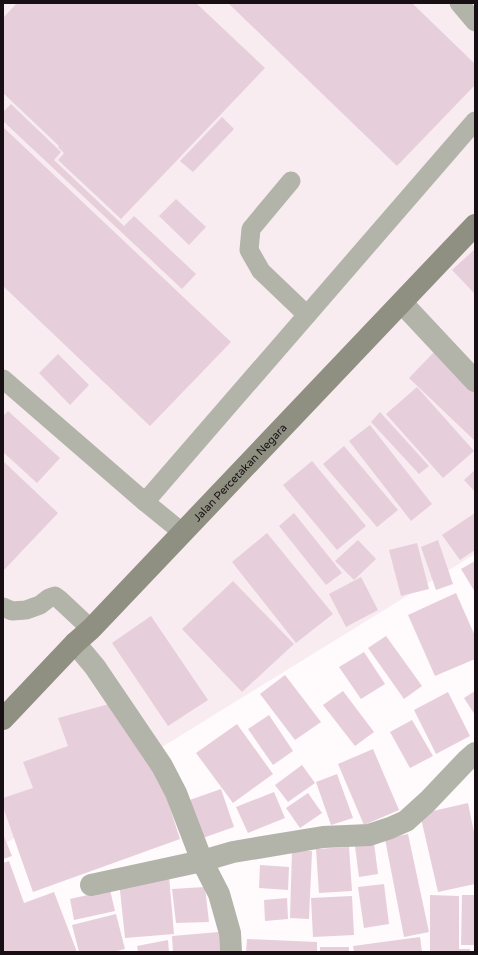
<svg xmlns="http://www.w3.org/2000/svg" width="478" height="955" viewBox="0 0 478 955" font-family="'Varela Round',sans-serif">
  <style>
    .built { fill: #f8ecf1 }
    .building { fill: #e7cedb }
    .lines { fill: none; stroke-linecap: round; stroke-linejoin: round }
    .service { stroke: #b2b3a9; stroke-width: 19 }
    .minor { stroke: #b2b3a9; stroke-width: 22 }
    .secondary { stroke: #8f9081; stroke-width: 22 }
    .labels { text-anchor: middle; stroke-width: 4; stroke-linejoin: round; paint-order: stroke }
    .street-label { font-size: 11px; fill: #170f13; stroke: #fff }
  </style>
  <rect width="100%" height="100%" fill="#fffafc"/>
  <path class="built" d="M 3,3 L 475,3 L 475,554 L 3,845 Z"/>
  <g class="building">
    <path d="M 17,3 L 196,3 L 265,68 L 121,219 L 58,160 L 64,153 L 58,147 L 69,135 L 59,146 L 3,93 L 3,18 Z"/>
    <path d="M 228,3 L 412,3 L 475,64 L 475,85 L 397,166 Z"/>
    <path d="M 11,104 L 61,152 L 54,160 L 124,226 L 134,216 L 196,274 L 182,289 L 3,121 L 3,112 Z"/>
    <path d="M 222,117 L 234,129 L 193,172 L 180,161 Z"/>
    <path d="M 3,127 L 231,342 L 150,426 L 3,286 Z"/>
    <path d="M 176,199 L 206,227 L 189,245 L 159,216 Z"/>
    <path d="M 475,249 L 475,294 L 452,270 Z"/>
    <path d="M 436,350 L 475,387 L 475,441 L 409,378 Z"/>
    <path d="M 58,354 L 89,385 L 70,405 L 39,373 Z"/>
    <path d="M 417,387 L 474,451 L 443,478 L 386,414 Z"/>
    <path d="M 8,411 L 60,458 L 37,483 L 3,452 L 3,416 Z"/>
    <path d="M 380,412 L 429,466 L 419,474 L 371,422 Z"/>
    <path d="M 370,425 L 432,504 L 411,521 L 349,441 Z"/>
    <path d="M 344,446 L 398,510 L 377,527 L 323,464 Z"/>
    <path d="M 3,461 L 58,513 L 3,571 Z"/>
    <path d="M 312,461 L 366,526 L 337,550 L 283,485 Z"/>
    <path d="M 475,470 L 475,492 L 464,480 Z"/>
    <path d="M 294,513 L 342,573 L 326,585 L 279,526 Z"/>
    <path d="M 475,513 L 475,550 L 460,560 L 442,535 Z"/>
    <path d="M 267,533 L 333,614 L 296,643 L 232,562 Z"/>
    <path d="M 358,540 L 376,559 L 354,580 L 335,561 Z"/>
    <path d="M 438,540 L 453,584 L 436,590 L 421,547 Z"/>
    <path d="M 417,543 L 429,589 L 401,596 L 389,550 Z"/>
    <path d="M 475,561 L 475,592 L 461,569 Z"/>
    <path d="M 361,577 L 378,610 L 346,627 L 329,594 Z"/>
    <path d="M 233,581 L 294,644 L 242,692 L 182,629 Z"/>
    <path d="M 456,593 L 475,636 L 475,659 L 435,676 L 408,615 Z"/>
    <path d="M 151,616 L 208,700 L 168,726 L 112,643 Z"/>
    <path d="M 386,636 L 422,686 L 404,699 L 368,648 Z"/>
    <path d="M 364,652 L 385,684 L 361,699 L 339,667 Z"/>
    <path d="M 285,675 L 321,722 L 295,740 L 260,694 Z"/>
    <path d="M 343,691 L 374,732 L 355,746 L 323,705 Z"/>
    <path d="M 475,691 L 475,715 L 464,698 Z"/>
    <path d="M 448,692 L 470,736 L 436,754 L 414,710 Z"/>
    <path d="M 109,704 L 152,753 L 180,839 L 33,892 L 3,807 L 3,798 L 33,788 L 23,762 L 68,746 L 58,718 Z"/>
    <path d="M 269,715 L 293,751 L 273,765 L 248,729 Z"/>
    <path d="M 412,720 L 433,756 L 410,768 L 390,732 Z"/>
    <path d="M 237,724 L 273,774 L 233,803 L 196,753 Z"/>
    <path d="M 373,749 L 399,810 L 364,825 L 338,764 Z"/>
    <path d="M 302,765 L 315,783 L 288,802 L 275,785 Z"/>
    <path d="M 337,774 L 353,818 L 331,825 L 316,782 Z"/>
    <path d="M 221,789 L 234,827 L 197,840 L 184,802 Z"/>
    <path d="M 274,792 L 285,818 L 248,833 L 236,807 Z"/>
    <path d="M 308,793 L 322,813 L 300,828 L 286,808 Z"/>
    <path d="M 468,803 L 475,837 L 475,884 L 438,892 L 420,814 Z"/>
    <path d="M 3,834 L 12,856 L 3,859 Z"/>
    <path d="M 408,834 L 429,932 L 404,937 L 385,839 Z"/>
    <path d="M 374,843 L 378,874 L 359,877 L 355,846 Z"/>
    <path d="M 349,847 L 352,891 L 319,893 L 316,849 Z"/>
    <path d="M 292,850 L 312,851 L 309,919 L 290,918 Z"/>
    <path d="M 9,861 L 24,903 L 54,892 L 77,952 L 3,952 L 3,863 Z"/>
    <path d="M 260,865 L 289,867 L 288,890 L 259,888 Z"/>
    <path d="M 169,876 L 174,934 L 125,938 L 119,881 Z"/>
    <path d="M 384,884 L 389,924 L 364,928 L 358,887 Z"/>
    <path d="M 205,887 L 209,922 L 176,923 L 172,889 Z"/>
    <path d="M 110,890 L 115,911 L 74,920 L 70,899 Z"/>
    <path d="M 430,895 L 459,896 L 459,949 L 470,949 L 470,952 L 430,952 Z"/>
    <path d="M 462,895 L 475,895 L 475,945 L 461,945 Z"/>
    <path d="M 352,896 L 354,935 L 313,937 L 311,898 Z"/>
    <path d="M 287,898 L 288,919 L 265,921 L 264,900 Z"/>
    <path d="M 116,914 L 125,949 L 113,952 L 79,952 L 72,925 Z"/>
    <path d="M 219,932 L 220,952 L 173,952 L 172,936 Z"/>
    <path d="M 420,937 L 422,952 L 354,952 L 353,946 Z"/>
    <path d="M 247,939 L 317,942 L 317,952 L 246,952 Z"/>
    <path d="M 168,940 L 169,952 L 138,952 L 137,946 Z"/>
    <rect x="320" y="947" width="29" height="5"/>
  </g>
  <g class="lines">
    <g class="service">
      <path d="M 459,3 L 475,22"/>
      <path d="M 291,181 L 251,229 L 249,250 L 261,271 L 307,315"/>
      <path d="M 3,379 L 145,502 L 183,533"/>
      <path d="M 145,502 L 475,121"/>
      <path d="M 3,607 L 12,611 L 26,610 L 40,605 L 49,598 L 55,596 L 59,599 L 91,629"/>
    </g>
    <g class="minor">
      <path d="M 402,303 L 475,381"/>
      <path d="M 75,643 L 95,667 L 162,766 L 176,793 L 202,861 L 233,852 L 323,837 L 369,835 L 390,828 L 406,821 L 428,801 L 467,760 L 475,753"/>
      <path d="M 91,885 L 202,861 L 219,894 L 230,933 L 231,952"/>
    </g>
    <path class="secondary" id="s1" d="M 3,719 L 75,643 L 91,629 L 475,225"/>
  </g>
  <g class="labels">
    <g class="street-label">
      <text dy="4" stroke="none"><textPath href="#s1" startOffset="342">Jalan Percetakan Negara</textPath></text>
    </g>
  </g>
  <rect width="478" height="955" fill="none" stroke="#170f13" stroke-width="8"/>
</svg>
